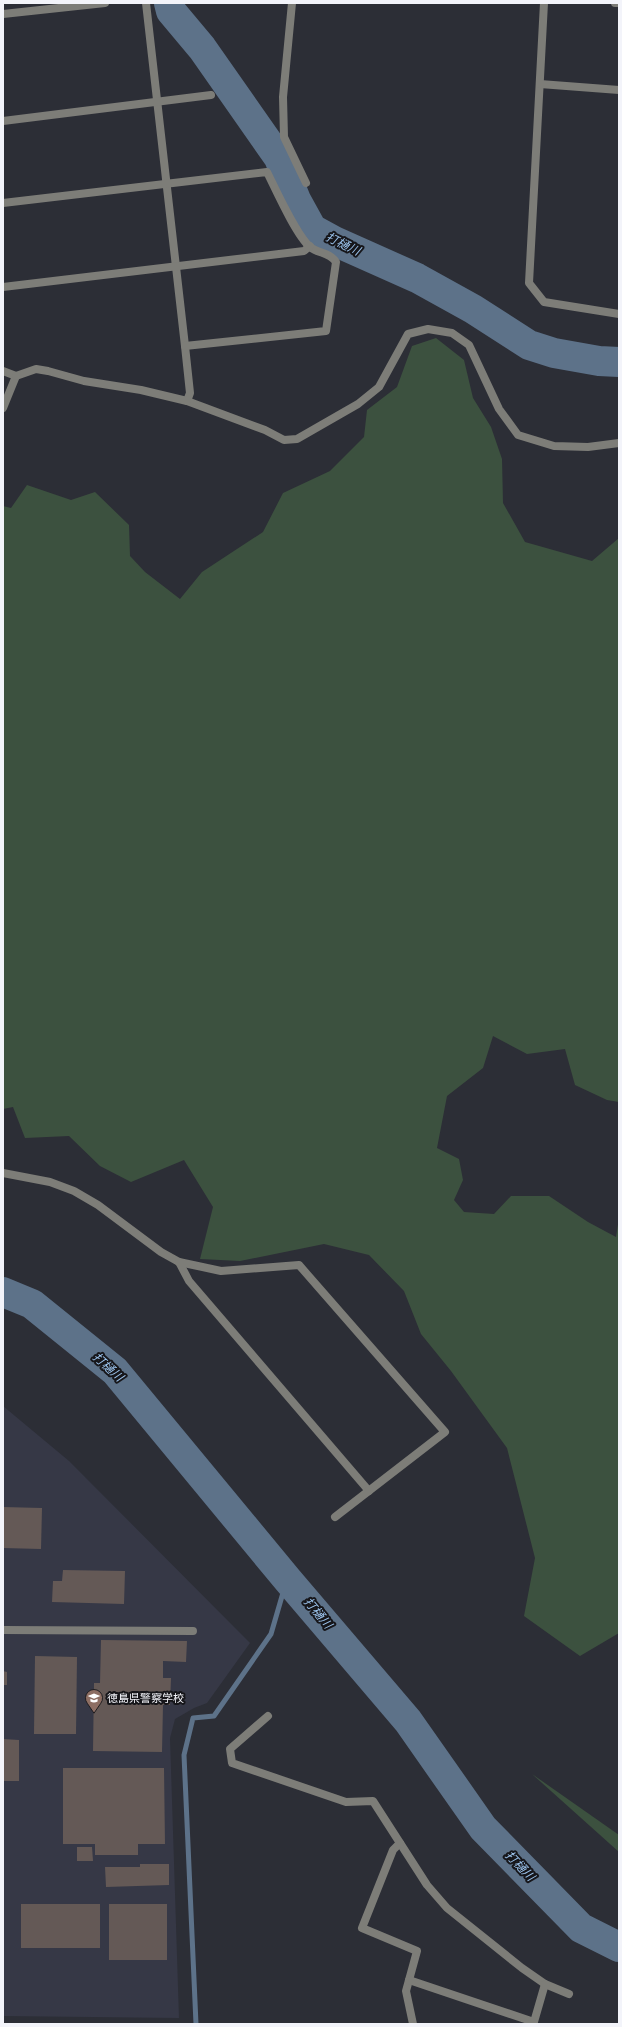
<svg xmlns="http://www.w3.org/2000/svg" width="622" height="2027" viewBox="0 0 622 2027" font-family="'Public Sans','Noto Sans JP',sans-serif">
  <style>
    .built { fill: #363846 }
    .green { fill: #3c513f }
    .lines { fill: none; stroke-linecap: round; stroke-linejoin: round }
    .stream { stroke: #5d7289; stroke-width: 5 }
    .river { stroke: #5d7289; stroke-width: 30 }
    .building { fill: #645956 }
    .service { stroke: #7d7d78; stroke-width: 8 }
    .minor { stroke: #7d7d78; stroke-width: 8 }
    .labels { text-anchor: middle; stroke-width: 4; stroke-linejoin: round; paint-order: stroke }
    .poi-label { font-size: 11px; fill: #f3f4fa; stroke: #16161a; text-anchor: start }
    .water-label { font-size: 12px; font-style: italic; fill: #9bc3ec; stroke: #16161a }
  </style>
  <rect width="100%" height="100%" fill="#2c2e36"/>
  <path class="built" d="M 3,1406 L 69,1461 L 250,1643 L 207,1703 L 194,1708 L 175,1719 L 170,1738 L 179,2018 L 3,2016 Z"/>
  <g class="green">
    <path d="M 436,338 L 464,360 L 473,398 L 491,427 L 502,459 L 503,503 L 525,542 L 592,561 L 619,538 L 619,1102 L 607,1100 L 575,1085 L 565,1049 L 527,1054 L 493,1036 L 483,1068 L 447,1096 L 437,1148 L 459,1159 L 463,1180 L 454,1200 L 464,1212 L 494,1214 L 511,1196 L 549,1196 L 588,1222 L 616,1237 L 619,1218 L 619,1633 L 580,1656 L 524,1616 L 535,1558 L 507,1448 L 451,1371 L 421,1334 L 404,1291 L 369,1255 L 324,1244 L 240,1261 L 200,1259 L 213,1207 L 184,1160 L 131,1182 L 100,1166 L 69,1136 L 25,1138 L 13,1107 L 3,1109 L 3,506 L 11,508 L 27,485 L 71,500 L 95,492 L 129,525 L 130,556 L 145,572 L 180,599 L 202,572 L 263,532 L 283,493 L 330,471 L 364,437 L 367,410 L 397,387 L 412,346 Z"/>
    <path d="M 532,1774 L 619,1835 L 619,1852 Z"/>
  </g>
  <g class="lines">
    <path class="stream" d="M 196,2024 L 184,1755 L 193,1718 L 214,1716 L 271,1634 L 287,1579"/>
    <g class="river">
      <path d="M 169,3 L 171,11 L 202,48 L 279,158 L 296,200 L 312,229 L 334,241 L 417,278 L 473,309 L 529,345 L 554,353 L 599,361 L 619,362"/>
      <path d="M 3,1292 L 32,1304 L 115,1371 L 287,1579 L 408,1721 L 483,1828 L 581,1928 L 619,1947"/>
    </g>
  </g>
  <g class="building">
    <path d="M 3,1507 L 42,1508 L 41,1549 L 3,1548 Z"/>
    <path d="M 63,1570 L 125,1571 L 124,1604 L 52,1602 L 53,1581 L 62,1581 Z"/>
    <path d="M 101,1640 L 187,1641 L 186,1662 L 163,1661 L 163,1678 L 171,1678 L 170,1705 L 163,1705 L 162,1752 L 93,1751 L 94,1683 L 100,1683 Z"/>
    <path d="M 35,1656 L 77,1657 L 76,1734 L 34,1734 Z"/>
    <path d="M 3,1671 L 7,1672 L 7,1685 L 3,1685 Z"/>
    <path d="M 3,1739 L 19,1740 L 19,1781 L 3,1781 Z"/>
    <path d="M 63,1768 L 164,1768 L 165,1844 L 138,1844 L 138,1855 L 95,1855 L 95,1844 L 63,1844 Z"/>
    <path d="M 77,1847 L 92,1847 L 93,1861 L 77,1861 Z"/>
    <path d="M 140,1864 L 169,1864 L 169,1885 L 106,1887 L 105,1867 L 140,1867 Z"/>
    <rect x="21" y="1904" width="79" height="44"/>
    <rect x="109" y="1904" width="58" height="56"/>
  </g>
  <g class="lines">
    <g class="service">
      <path d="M 3,1630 L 193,1631"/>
      <path d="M 268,1716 L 230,1749 L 232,1763 L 346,1802 L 373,1801 L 427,1885 L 447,1908 L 522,1968 L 545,1984"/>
      <path d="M 400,1843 L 393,1850 L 362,1928 L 417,1951 L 406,1991 L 413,2024"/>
      <path d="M 409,1980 L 534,2022 L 545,1984 L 569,1994"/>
    </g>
    <g class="minor">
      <path d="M 146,3 L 185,346 L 190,393 L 187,401 L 265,430 L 284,440 L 297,439 L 358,404 L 379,387 L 408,334 L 428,329 L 452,333 L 469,345 L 499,409 L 518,435 L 554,446 L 588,447 L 619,443"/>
      <path d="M 292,3 L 283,97 L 284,137 L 306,183"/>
      <path d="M 544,3 L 529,283 L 544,302 L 619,314"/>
      <path d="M 615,3 L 619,3"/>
      <path d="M 3,14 L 105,3"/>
      <path d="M 540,84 L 619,90"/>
      <path d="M 3,121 L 211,95"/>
      <path d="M 3,203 L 267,172 C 276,190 296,235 310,247 C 319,254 329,252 336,262 L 326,331 L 185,346"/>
      <path d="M 3,287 L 304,251 L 310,246"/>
      <path d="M 3,371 L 16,376 L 3,408"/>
      <path d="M 16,376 L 36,369 L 48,371 L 84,381 L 141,390 L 187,401"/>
      <path d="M 3,1173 L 50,1182 L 74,1191 L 98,1205 L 161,1252 L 179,1262 L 189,1281 L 369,1491"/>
      <path d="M 179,1262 L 221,1271 L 299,1265 L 445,1432 L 335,1517"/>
    </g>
  </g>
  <defs>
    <symbol id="school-pin" viewBox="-11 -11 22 30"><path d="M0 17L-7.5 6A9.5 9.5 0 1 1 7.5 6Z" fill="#8d6e63" stroke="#16161a"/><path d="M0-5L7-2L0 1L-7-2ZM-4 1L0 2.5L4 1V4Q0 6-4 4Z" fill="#fff"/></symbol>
  </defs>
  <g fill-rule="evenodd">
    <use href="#school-pin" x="84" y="1688" width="20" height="27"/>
  </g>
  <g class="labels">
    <g class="poi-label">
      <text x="107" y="1702">徳島県警察学校</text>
    </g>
    <g class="water-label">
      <text transform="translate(343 244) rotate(26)" y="4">打樋川</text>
      <text transform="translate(108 1367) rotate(42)" y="4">打樋川</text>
      <text transform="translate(318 1613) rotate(50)" y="4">打樋川</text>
      <text transform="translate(520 1866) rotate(46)" y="4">打樋川</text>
    </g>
  </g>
  <rect width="622" height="2027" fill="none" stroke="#f3f4fa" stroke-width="8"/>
</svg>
